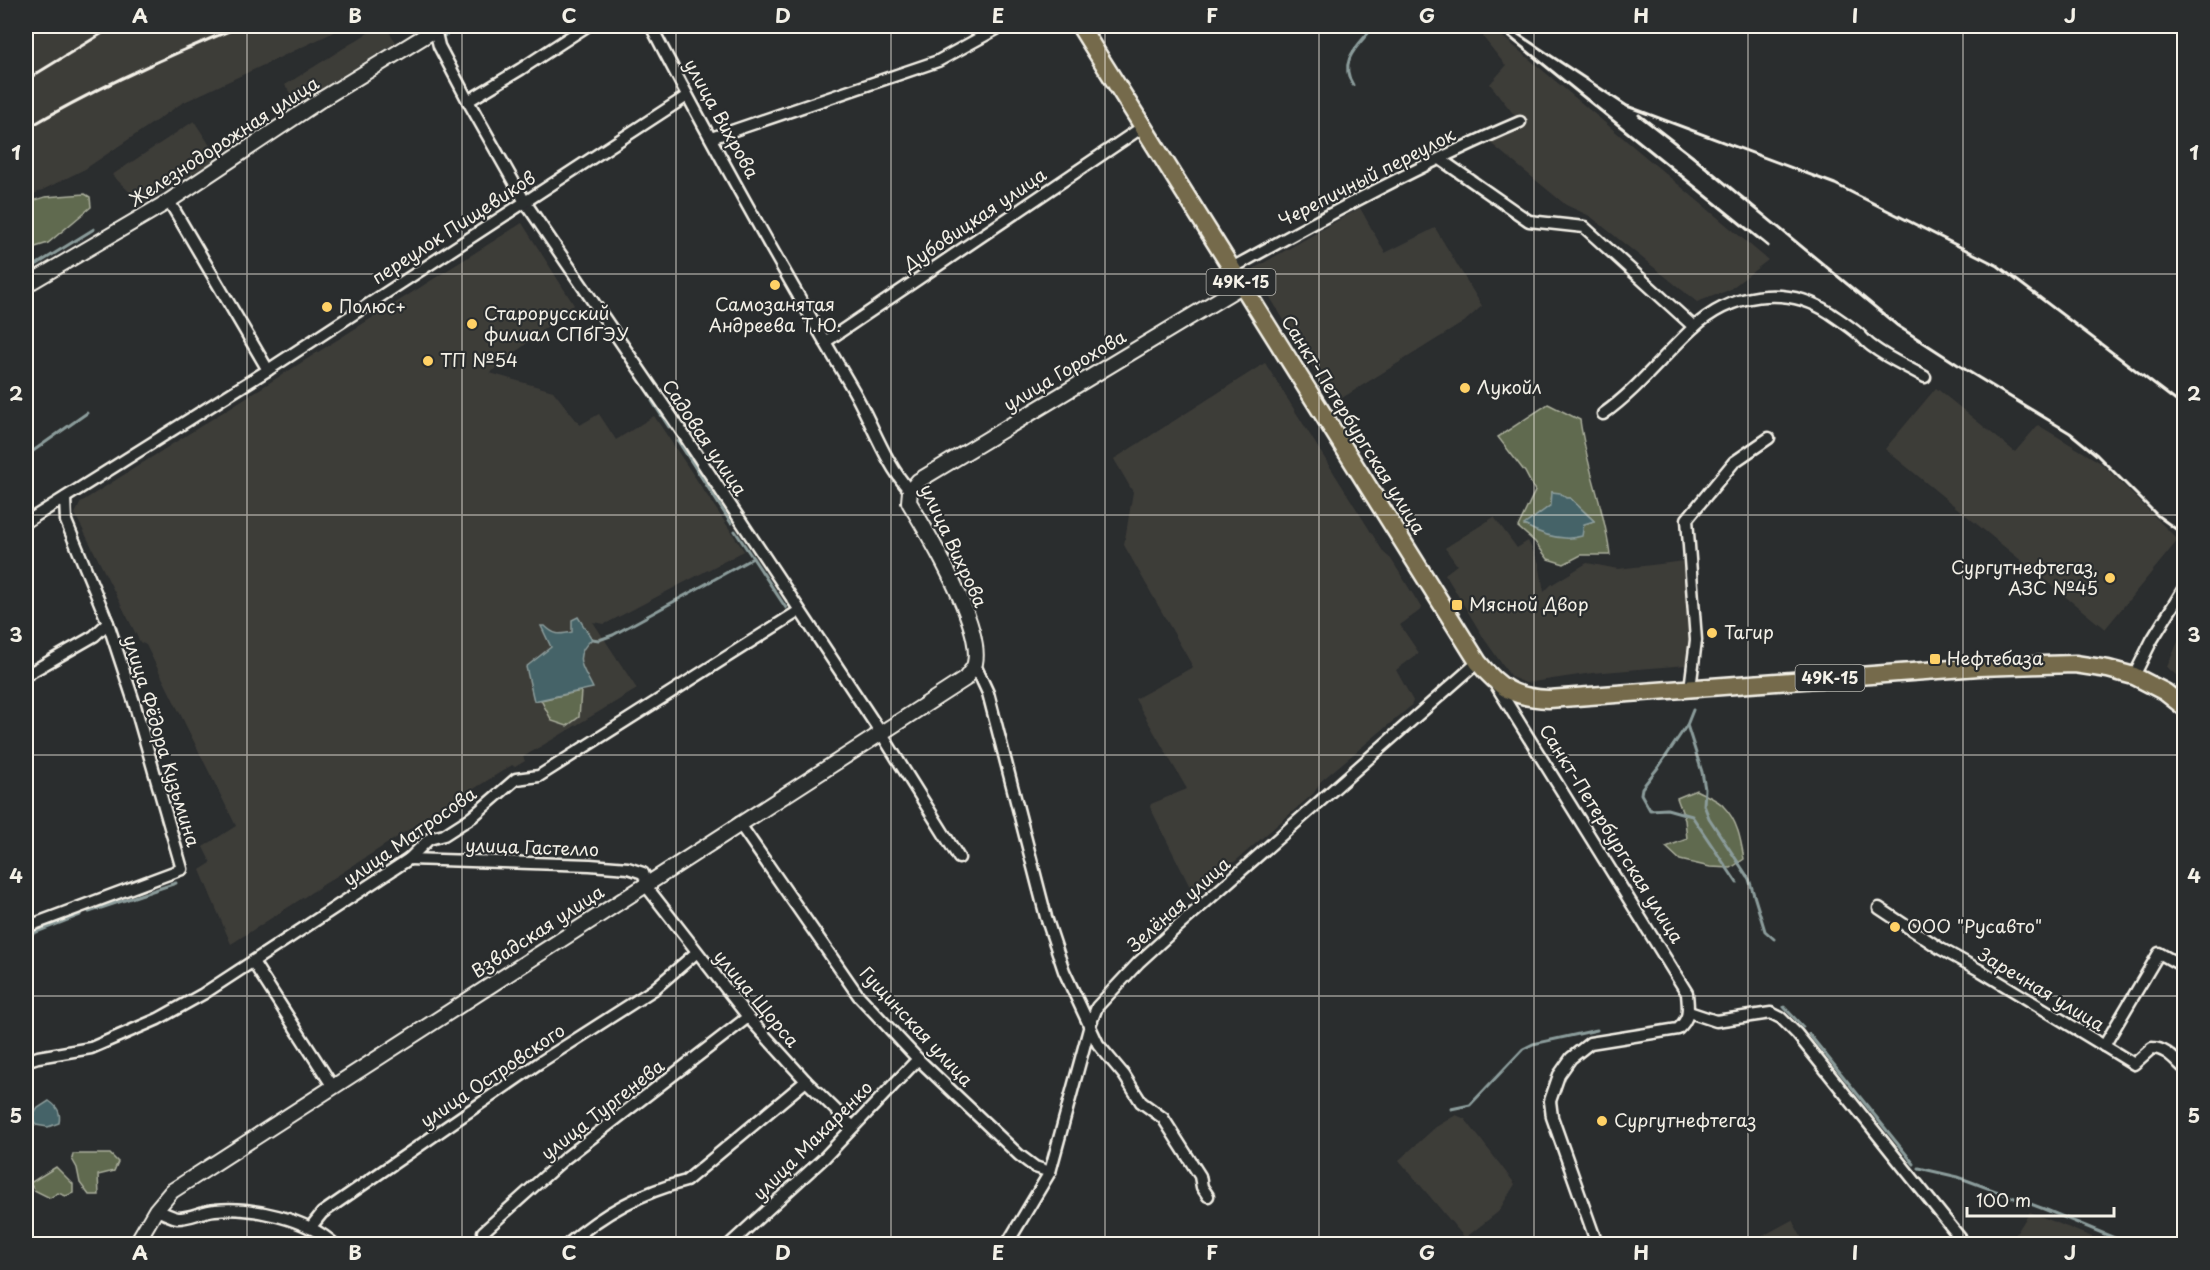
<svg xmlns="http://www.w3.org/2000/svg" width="2210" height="1270" viewBox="0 0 2210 1270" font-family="'Playpen Sans',sans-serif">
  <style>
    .built { fill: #3e3d39 }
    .green { fill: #616a50; stroke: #aaae9c; stroke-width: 1.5; fill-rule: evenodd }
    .water { fill: #456367; stroke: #8b9c9b; stroke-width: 1.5 }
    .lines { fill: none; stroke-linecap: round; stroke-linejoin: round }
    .stream { stroke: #8b9c9b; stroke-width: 3 }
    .minor-casing { stroke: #f4f1e8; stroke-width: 15 }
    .tertiary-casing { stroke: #f4f1e8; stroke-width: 18 }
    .primary-casing { stroke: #f4f1e8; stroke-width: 21 }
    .minor { stroke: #2a2d2e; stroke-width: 10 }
    .tertiary { stroke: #2a2d2e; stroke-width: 14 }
    .primary { stroke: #746b4b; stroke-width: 16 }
    .rail { stroke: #f4f1e8; stroke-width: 3 }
    .grid { fill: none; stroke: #f4f1e8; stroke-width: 1.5; stroke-opacity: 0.55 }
    .poi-dot { fill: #ffd166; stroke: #2a2d2e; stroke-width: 2 }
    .labels { text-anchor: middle; stroke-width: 4.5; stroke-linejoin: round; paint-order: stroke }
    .shield { fill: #2a2d2e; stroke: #b7b6b0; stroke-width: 1.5 }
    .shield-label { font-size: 16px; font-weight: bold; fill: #f4f1e8 }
    .street-label { font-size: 18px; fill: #f4f1e8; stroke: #2a2d2e }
    .poi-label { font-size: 18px; fill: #f4f1e8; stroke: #2a2d2e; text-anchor: start }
    .neatline { fill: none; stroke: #f4f1e8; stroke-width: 2 }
    .grid-label { font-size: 20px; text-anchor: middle; font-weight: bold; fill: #f4f1e8 }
  </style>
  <rect width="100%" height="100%" fill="#2a2d2e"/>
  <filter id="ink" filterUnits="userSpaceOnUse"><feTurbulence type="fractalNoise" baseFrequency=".0167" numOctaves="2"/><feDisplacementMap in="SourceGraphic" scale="12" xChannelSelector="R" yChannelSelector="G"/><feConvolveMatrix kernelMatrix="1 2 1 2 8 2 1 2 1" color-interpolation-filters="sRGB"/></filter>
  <g filter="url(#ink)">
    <g class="built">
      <path d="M 26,26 L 347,26 L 182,103 L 85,169 L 26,198 Z"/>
      <path d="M 379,26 L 385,26 L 396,42 L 297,104 L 285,85 Z"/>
      <path d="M 1491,27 L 1768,260 L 1729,290 L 1697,302 L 1590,216 L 1566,205 L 1488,141 L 1485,133 L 1515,116 L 1490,84 L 1506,66 L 1483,37 Z"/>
      <path d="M 194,121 L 218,158 L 142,204 L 112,175 Z"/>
      <path d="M 1360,208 L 1385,253 L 1435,228 L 1482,306 L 1464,322 L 1334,403 L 1253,269 Z"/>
      <path d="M 522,223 L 574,305 L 490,373 L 553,391 L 580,425 L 599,414 L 616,440 L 654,416 L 744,551 L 605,624 L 593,622 L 637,689 L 523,757 L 525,761 L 515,767 L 512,765 L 416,825 L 231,944 L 200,870 L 211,863 L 203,847 L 236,826 L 146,645 L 140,642 L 75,514 L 81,502 Z"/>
      <path d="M 1265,363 L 1384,553 L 1391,559 L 1422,609 L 1400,625 L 1419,653 L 1396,670 L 1413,701 L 1411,706 L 1321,781 L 1314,793 L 1231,865 L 1202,889 L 1193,893 L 1150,807 L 1151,804 L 1187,789 L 1135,699 L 1193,667 L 1124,545 L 1133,492 L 1114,459 Z"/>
      <path d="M 1936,388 L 2015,452 L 2038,425 L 2101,463 L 2178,540 L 2105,629 L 1885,449 Z"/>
      <path d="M 1494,517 L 1517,548 L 1528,541 L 1539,563 L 1544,592 L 1551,585 L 1587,563 L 1618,569 L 1685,561 L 1692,639 L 1686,665 L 1592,673 L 1526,683 L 1511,677 L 1485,640 L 1445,574 L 1457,565 L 1445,548 Z"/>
      <path d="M 2184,628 L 2184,682 L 2167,667 Z"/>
      <path d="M 1456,1115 L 1465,1119 L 1515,1184 L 1498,1212 L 1465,1238 L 1399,1160 L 1436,1127 Z"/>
      <path d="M 2030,1212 L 2109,1244 L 2011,1244 L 2012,1240 Z"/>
      <path d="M 1792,1220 L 1805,1244 L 1748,1244 Z"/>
    </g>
    <g class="green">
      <path d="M 85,194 L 90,197 L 91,207 L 48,243 L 26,250 L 26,203 L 45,197 Z"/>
      <path d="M 1548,404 L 1580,420 C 1586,466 1605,509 1610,555 L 1581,555 L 1564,564 L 1548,559 L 1535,542 L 1518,527 L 1535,491 L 1525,472 L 1498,437 ZM 1552,492 L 1566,498 L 1570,498 L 1594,521 L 1584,524 L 1525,526 L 1551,505 Z"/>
      <path d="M 581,691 L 579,717 L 567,726 L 552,721 L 541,700 Z"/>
      <path d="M 1696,790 C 1704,795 1718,799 1724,807 C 1738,821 1741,841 1744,859 L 1731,868 L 1710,867 L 1680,860 L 1666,847 L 1687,839 L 1685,820 L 1677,798 Z"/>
      <path d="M 73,1154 L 110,1154 L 118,1162 L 114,1171 L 98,1175 L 99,1195 L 89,1195 L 80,1183 L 77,1168 L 72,1159 Z"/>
      <path d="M 56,1167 L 73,1184 L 73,1193 L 66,1196 L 58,1193 L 50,1198 L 34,1190 L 30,1183 Z"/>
    </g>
    <g class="water">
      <path d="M 1552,492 L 1560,493 L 1566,498 L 1570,498 L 1594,521 L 1584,524 L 1582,536 C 1562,542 1542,535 1524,525 L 1551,505 Z"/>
      <path d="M 578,617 L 592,639 C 571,658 583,667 593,688 L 534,701 L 526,667 L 551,647 L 541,626 L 545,626 C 554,635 559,635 572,632 L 572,620 Z"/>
      <path d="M 49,1101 C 58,1107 61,1113 59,1123 L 48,1127 L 36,1125 L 32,1117 L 38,1108 Z"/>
    </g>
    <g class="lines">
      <g class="stream">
        <path d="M 442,37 L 462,26"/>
        <path d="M 1353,85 C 1337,60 1360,44 1374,26"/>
        <path d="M 26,271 L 94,229"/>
        <path d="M 652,401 L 669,427"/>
        <path d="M 678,441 L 731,523"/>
        <path d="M 26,456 L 87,413"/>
        <path d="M 735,531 L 786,608"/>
        <path d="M 592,639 L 599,640 L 613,635 L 753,558"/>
        <path d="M 1693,710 L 1687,725 L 1660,765 L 1642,788 L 1641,794 L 1650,810 L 1667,809 L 1692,816 L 1737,883"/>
        <path d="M 1687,725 L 1702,772 L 1705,789 L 1704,805 L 1709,818 L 1749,879 L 1765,931 L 1774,939"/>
        <path d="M 89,912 L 176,883"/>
        <path d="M 26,936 L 80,915"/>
        <path d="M 1784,1007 L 1803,1027"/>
        <path d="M 1809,1034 L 1914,1164"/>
        <path d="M 1451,1109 L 1470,1105 L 1523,1049 L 1533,1044 L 1597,1030"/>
        <path d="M 1919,1168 L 1958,1177 L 2044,1209 L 2129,1244"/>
      </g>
      <defs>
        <g id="minor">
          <path d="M 651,26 C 714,148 782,269 852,388 C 872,422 884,462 910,491"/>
          <path d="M 435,29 L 439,46 L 468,101 L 525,202 L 680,429 L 881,733 L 959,858"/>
          <path d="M 468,101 L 521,69 L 587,26"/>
          <path d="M 711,138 L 938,61 L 1002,26"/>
          <path d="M 1440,159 L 1529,221 L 1584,227 L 1694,327"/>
          <path d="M 169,201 L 268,370"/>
          <path d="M 1232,268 C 1326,216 1421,164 1520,122"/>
          <path d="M 825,342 L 1144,126"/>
          <path d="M 1603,414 C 1637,390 1662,357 1692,329 C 1730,293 1786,284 1830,313 C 1840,320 1851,327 1860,335 C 1864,339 1868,344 1873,347 C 1889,359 1908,367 1925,377"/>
          <path d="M 26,522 L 268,370 L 687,96"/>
          <path d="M 975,665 L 988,693 L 1046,917 L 1064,971 L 1098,1044 L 1124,1075 L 1141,1102 L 1163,1118 L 1200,1176 L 1202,1187 L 1208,1196"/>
          <path d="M 26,675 L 94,636 L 108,623"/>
          <path d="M 2134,676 L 2152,640 L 2184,588"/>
          <path d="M 1496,685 L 1687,993 C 1688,1009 1691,1017 1678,1029 L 1590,1043 L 1571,1058 L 1559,1075 L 1550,1101 L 1552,1117 L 1597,1244"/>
          <path d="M 1690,689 L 1696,640 L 1687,519 L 1734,462 L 1769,438"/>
          <path d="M 739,823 L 858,995 L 918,1059 L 1019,1155 L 1035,1167 L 1050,1172"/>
          <path d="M 409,859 L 590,865 L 628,868 L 643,873 L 650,891 L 748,1017 L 806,1081 L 852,1126"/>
          <path d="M 1879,908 L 1941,949 L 1981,971 L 2134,1064 L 2152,1048 C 2166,1048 2175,1060 2184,1068"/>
          <path d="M 26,927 L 182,869 L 134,702 L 108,623 L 66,521 L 65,498"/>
          <path d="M 253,962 L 333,1087"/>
          <path d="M 1689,1012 L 1716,1021 L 1771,1013 L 1781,1018 L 1797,1034 L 1965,1244"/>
          <path d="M 2104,1046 L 2159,953 L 2184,967"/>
          <path d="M 26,1061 L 38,1057 L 91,1048 L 158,1019 L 203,994 L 409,859 L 429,839 L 444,835 L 472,817 L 516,779 L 539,776 L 799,611"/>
          <path d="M 156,1210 C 163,1212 171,1217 178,1218 C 190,1218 203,1211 215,1210 C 250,1206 308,1219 334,1244"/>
          <path d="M 310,1228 L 322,1213 L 539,1063 L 653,990 L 696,953"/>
          <path d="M 483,1232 L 563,1160 L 748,1017"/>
          <path d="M 568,1244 C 602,1214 642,1192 686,1181 L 806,1081"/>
          <path d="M 730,1244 L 824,1158 L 918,1059"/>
          <path d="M 1007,1244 L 1050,1172 L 1090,1025 L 1097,1007 L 1139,962 L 1174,930 L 1478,662"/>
        </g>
        <g id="tertiary">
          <path d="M 26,285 L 169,201 L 322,99 L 441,26"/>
          <path d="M 136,1244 L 156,1210 L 172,1191 L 965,679 C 968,674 974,669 975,663 C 983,626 929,535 909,502 L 910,491 L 918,481 L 1243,285"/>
        </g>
        <path id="primary" d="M 1080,26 L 1478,662 C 1499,688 1515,698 1549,699 L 1979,667 L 2075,664 L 2108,669 L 2134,676 L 2165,692 L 2184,707"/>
      </defs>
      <use href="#minor" class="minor-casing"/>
      <use href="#tertiary" class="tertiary-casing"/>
      <use href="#primary" class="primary-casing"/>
      <use href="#minor" class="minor"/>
      <use href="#tertiary" class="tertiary"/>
      <use href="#primary" class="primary"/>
      <g class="rail">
        <path d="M 1496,26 L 1768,246"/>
        <path d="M 1506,26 L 1627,106 L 1835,184 L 1998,266 L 2184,407"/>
        <path d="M 26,80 L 114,26"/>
        <path d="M 1639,115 L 1692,156 L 1898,326 L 1966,370 L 2070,433 L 2097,455 L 2158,516 L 2184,535"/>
        <path d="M 26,129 C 95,88 167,56 241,26"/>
      </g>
    </g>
  </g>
  <path class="grid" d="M 247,26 L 247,1244M 462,26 L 462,1244M 676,26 L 676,1244M 891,26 L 891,1244M 1105,26 L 1105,1244M 1319,26 L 1319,1244M 1534,26 L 1534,1244M 1748,26 L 1748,1244M 1963,26 L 1963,1244M 26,274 L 2184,274M 26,515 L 2184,515M 26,755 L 2184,755M 26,996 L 2184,996"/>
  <g class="poi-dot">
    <circle cx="775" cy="285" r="6"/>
    <circle cx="327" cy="307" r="6"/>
    <circle cx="472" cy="324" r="6"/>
    <circle cx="428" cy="361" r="6"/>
    <circle cx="1465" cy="388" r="6"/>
    <circle cx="2110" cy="578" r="6"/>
    <rect x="1451" y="599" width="12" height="12" rx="3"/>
    <circle cx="1712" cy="633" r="6"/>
    <rect x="1929" y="653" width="12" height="12" rx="3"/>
    <circle cx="1895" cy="927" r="6"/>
    <circle cx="1602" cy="1121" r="6"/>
  </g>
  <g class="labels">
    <g class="shield">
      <rect x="1206.5" y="269" width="69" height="26" rx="4.5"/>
      <rect x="1795.5" y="665" width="69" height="26" rx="4.5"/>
    </g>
    <g class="shield-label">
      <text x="1241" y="288">49К-15</text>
      <text x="1830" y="684">49К-15</text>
    </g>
    <g class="street-label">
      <text transform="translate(721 119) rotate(61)" y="6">улица Вихрова</text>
      <text transform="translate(224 142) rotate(-33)" y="6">Железнодорожная улица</text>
      <text transform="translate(1367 178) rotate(-27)" y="6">Черепичный переулок</text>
      <text transform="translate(975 220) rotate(-34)" y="6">Дубовицкая улица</text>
      <text transform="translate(454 228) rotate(-33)" y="6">переулок Пищевиков</text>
      <text transform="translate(1065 371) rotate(-31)" y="6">улица Горохова</text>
      <text transform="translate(1353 425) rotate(58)" y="6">Санкт-Петербургская улица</text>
      <text transform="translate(704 438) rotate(56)" y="6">Садовая улица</text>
      <text transform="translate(953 546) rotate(65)" y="6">улица Вихрова</text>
      <text transform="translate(161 741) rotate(73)" y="6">улица Фёдора Кузьмина</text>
      <text transform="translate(1611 834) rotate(58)" y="6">Санкт-Петербургская улица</text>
      <text transform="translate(410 837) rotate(-35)" y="6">улица Матросова</text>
      <text transform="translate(532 848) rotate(2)" y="6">улица Гастелло</text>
      <text transform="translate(1179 905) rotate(-42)" y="6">Зелёная улица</text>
      <text transform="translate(538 932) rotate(-33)" y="6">Взвадская улица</text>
      <text transform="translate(2041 990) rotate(31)" y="6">Заречная улица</text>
      <text transform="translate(756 999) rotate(50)" y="6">улица Щорса</text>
      <text transform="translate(916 1027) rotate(47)" y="6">Гущинская улица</text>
      <text transform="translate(493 1076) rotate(-34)" y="6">улица Островского</text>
      <text transform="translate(603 1110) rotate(-38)" y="6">улица Тургенева</text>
      <text transform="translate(813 1141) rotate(-45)" y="6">улица Макаренко</text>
    </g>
    <g class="poi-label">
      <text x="775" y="311" text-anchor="middle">Самозанятая<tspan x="775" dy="21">Андреева Т.Ю.</tspan></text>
      <text x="339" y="313">Полюс+</text>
      <text x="484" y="320">Старорусский<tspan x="484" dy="21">филиал СПбГЭУ</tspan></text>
      <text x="440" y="367">ТП №54</text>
      <text x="1477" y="394">Лукойл</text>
      <text x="2098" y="574" text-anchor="end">Сургутнефтегаз,<tspan x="2098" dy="21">АЗС №45</tspan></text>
      <text x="1469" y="611">Мясной Двор</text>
      <text x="1724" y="639">Тагир</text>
      <text x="1947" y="665">Нефтебаза</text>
      <text x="1907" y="933">ООО "Русавто"</text>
      <text x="1614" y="1127">Сургутнефтегаз</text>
    </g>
  </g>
  <rect width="2210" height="1270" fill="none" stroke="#2a2d2e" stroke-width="66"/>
  <path d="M1967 1207v9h147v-9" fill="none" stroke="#f4f1e8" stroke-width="3"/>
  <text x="1976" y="1207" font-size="18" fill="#f4f1e8" stroke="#2a2d2e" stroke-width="4.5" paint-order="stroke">100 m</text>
  <rect x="33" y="33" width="2144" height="1204" class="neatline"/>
  <g class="grid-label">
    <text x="140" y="23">A</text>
    <text x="355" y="23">B</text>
    <text x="569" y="23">C</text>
    <text x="783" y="23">D</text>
    <text x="998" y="23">E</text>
    <text x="1212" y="23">F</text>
    <text x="1427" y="23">G</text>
    <text x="1641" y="23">H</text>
    <text x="1855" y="23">I</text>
    <text x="2070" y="23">J</text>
    <text x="16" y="160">1</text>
    <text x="2194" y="160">1</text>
    <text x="16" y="401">2</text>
    <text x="2194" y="401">2</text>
    <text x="16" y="642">3</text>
    <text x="2194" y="642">3</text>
    <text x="16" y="883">4</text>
    <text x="2194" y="883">4</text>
    <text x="16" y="1123">5</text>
    <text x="2194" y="1123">5</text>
    <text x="140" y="1260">A</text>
    <text x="355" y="1260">B</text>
    <text x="569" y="1260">C</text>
    <text x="783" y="1260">D</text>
    <text x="998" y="1260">E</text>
    <text x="1212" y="1260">F</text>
    <text x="1427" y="1260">G</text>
    <text x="1641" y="1260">H</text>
    <text x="1855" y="1260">I</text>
    <text x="2070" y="1260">J</text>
  </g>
</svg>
